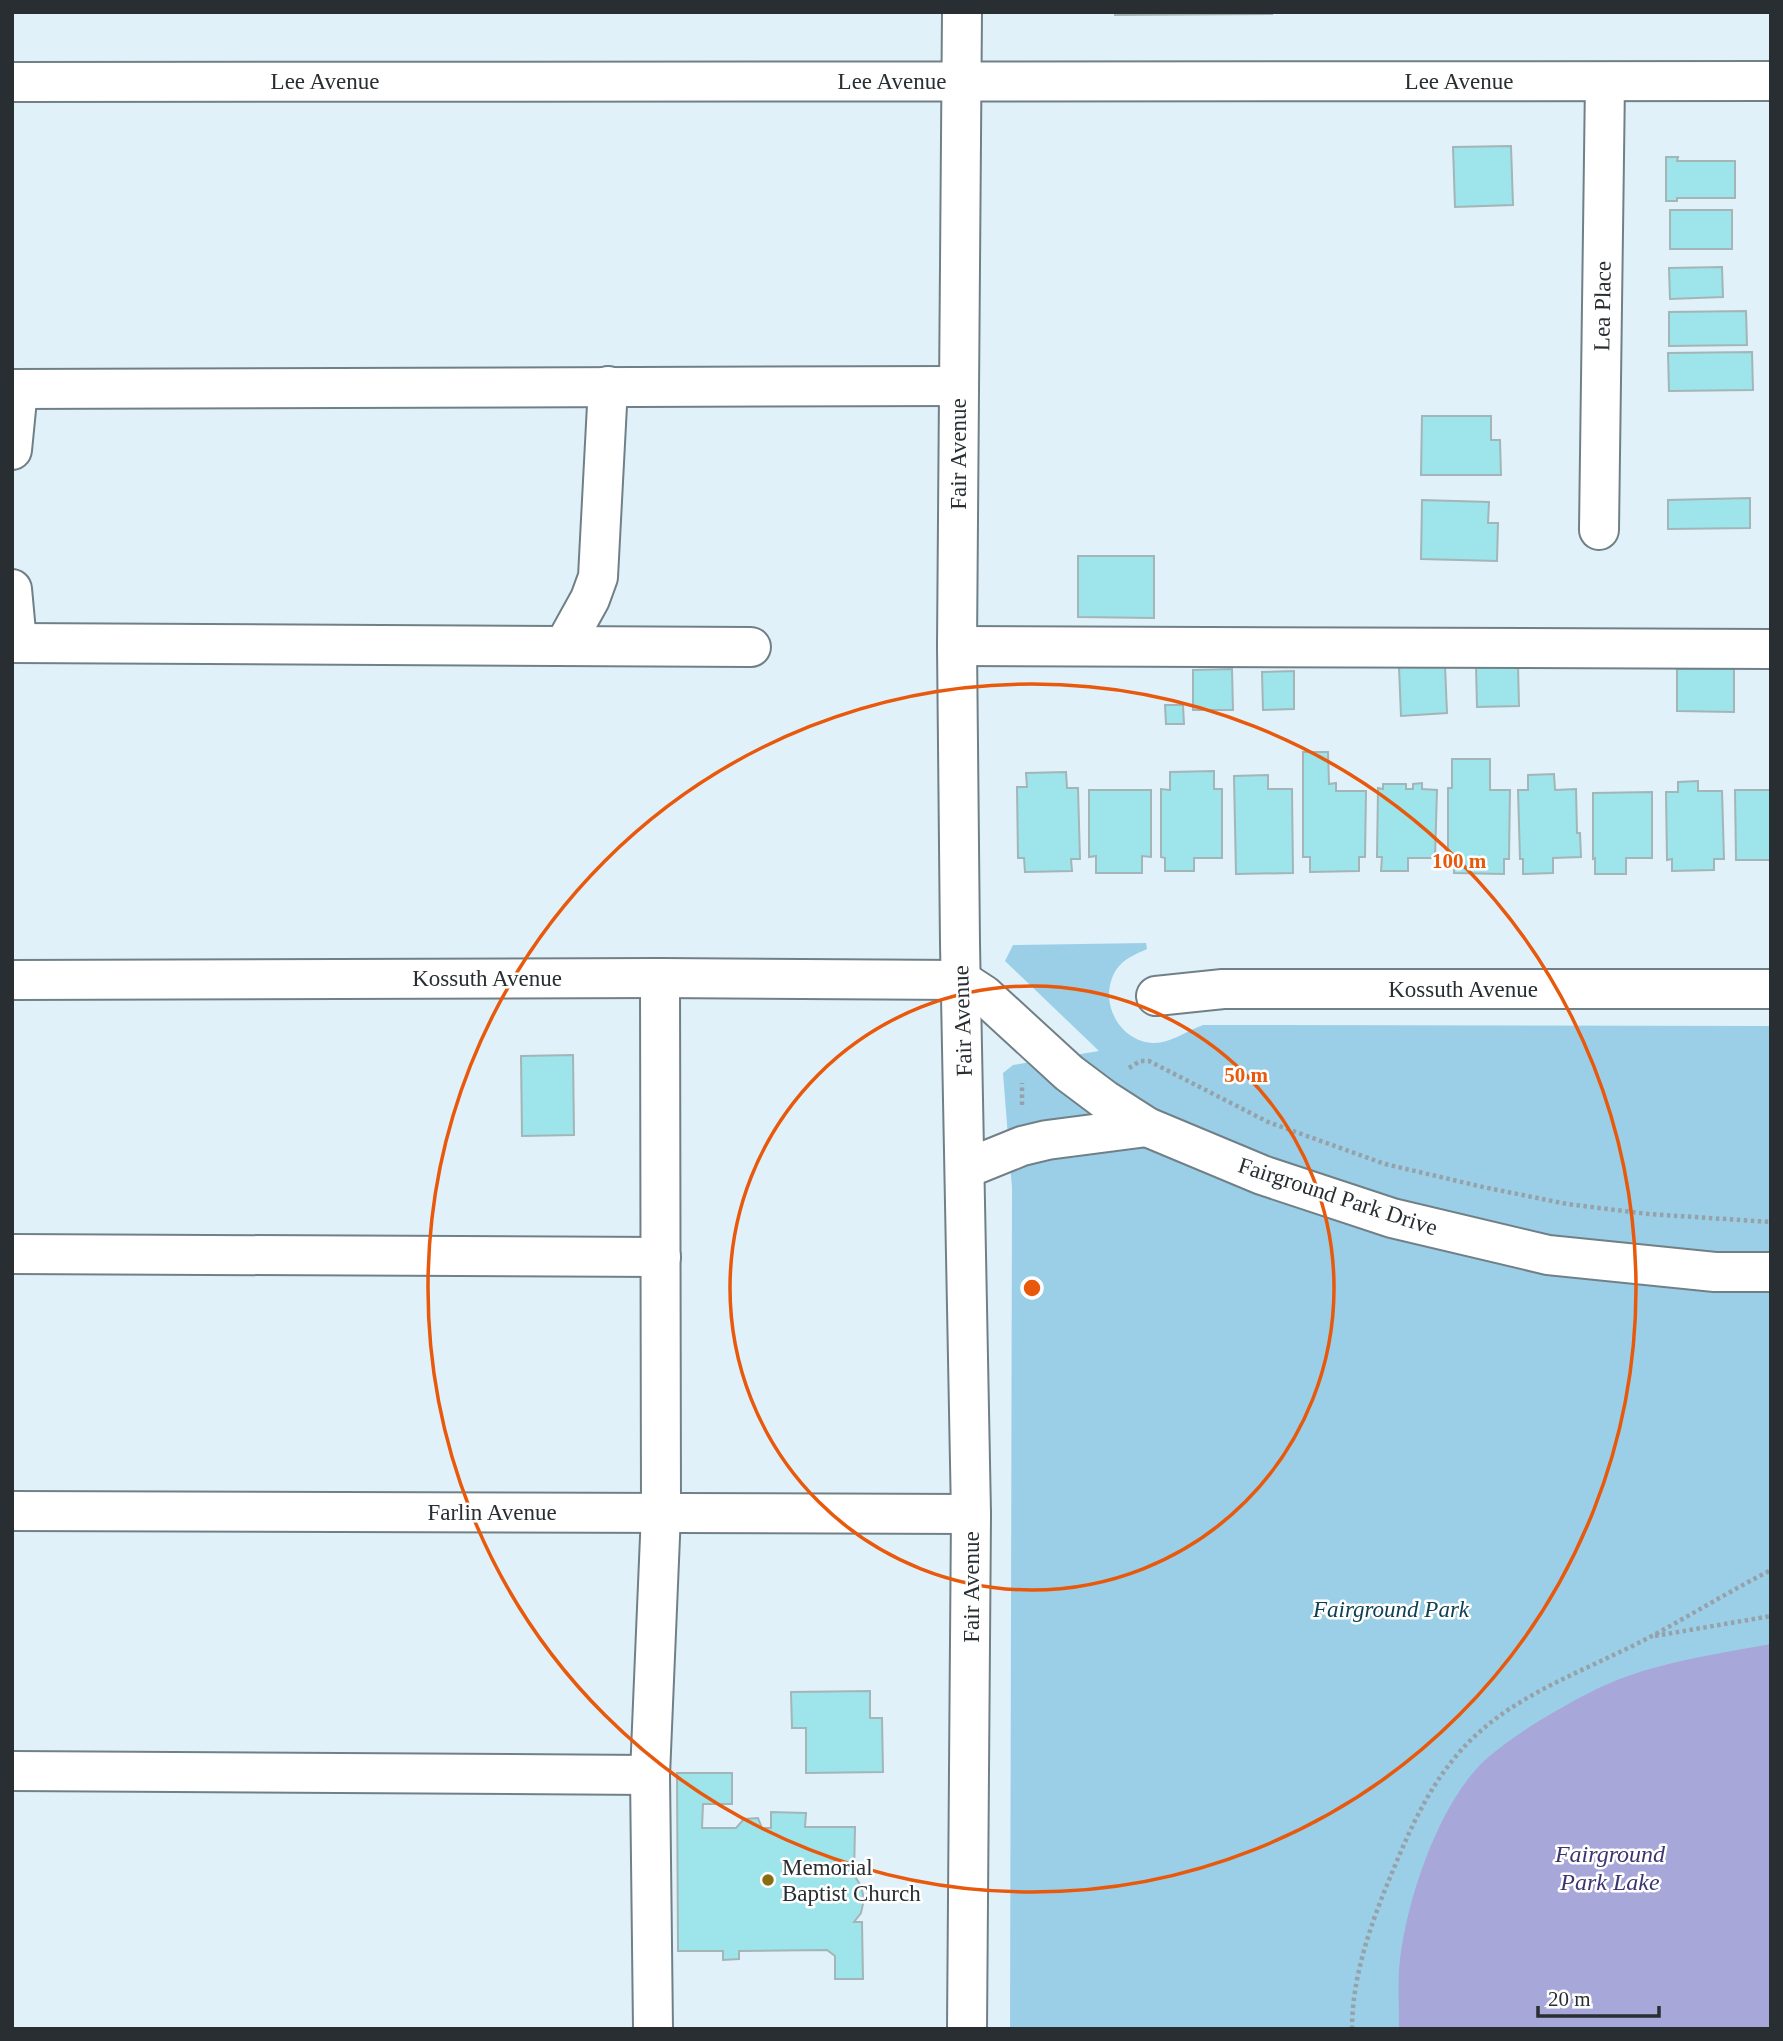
<svg xmlns="http://www.w3.org/2000/svg" width="1783" height="2041" viewBox="0 0 1783 2041" font-family="'Times New Roman',serif">
  <style>
    .green { fill: #9bcfe8 }
    .water { fill: #a8a7d9 }
    .building { fill: #9de5ea; stroke: #a3b5b7; stroke-width: 2 }
    .lines { fill: none; stroke-linecap: round; stroke-linejoin: round }
    .minor-casing { stroke: #718087; stroke-width: 42 }
    .path { stroke: #96a1a8; stroke-width: 4.5; stroke-dasharray: 3.5 3.5; stroke-linecap: butt }
    .minor { stroke: #fff; stroke-width: 38 }
    .ring { fill: none; stroke: #e8590c; stroke-width: 3.5 }
    .poi-dot { fill: #896e0f; stroke: #fff; stroke-width: 2.5 }
    .labels { text-anchor: middle; stroke-width: 5; stroke-linejoin: round; paint-order: stroke }
    .street-label { font-size: 23px; fill: #282e31; stroke: #fff }
    .park-label { font-size: 23px; font-style: italic; fill: #0e4054; stroke: #fff }
    .poi-label { font-size: 23px; fill: #282e31; stroke: #fff; text-anchor: start }
    .water-label { font-size: 24px; font-style: italic; fill: #3b3572; stroke: #fff }
    .centre { fill: #e8590c; stroke: #fff; stroke-width: 3.5 }
    .ring-label { font-size: 21px; text-anchor: middle; font-weight: bold; fill: #e8590c; stroke: #fff; stroke-width: 5; stroke-linejoin: round; paint-order: stroke }
  </style>
  <rect width="100%" height="100%" fill="#e1f1fa"/>
  <path class="green" d="M 1146,943 L 1147,949 C 1136,954 1123,959 1116,970 C 1098,999 1117,1040 1152,1043 C 1170,1044 1186,1031 1203,1025 L 1771,1026 L 1771,2029 L 1010,2029 L 1012,1188 L 1003,1073 L 1013,1065 L 1099,1051 L 1005,961 L 1013,945 Z"/>
  <path class="water" d="M 1771,1644 L 1771,2029 L 1399,2029 C 1399,2009 1398,1989 1399,1970 C 1404,1906 1437,1806 1484,1761 C 1505,1742 1530,1726 1554,1712 C 1577,1699 1600,1686 1625,1677 C 1672,1660 1722,1653 1771,1644 Z"/>
  <g class="building">
    <path d="M 1115,12 L 1272,12 L 1272,14 L 1115,15 Z"/>
    <path d="M 1511,146 L 1513,205 L 1455,207 L 1453,147 Z"/>
    <path d="M 1666,157 L 1678,157 L 1677,161 L 1735,161 L 1735,198 L 1677,198 L 1677,201 L 1666,201 Z"/>
    <rect x="1670" y="210" width="62" height="39"/>
    <path d="M 1722,267 L 1723,297 L 1670,299 L 1669,268 Z"/>
    <path d="M 1746,311 L 1747,345 L 1669,346 L 1669,312 Z"/>
    <path d="M 1752,352 L 1753,390 L 1669,391 L 1668,353 Z"/>
    <path d="M 1422,416 L 1491,416 L 1491,440 L 1500,440 L 1501,475 L 1421,475 Z"/>
    <path d="M 1750,498 L 1750,528 L 1668,529 L 1668,500 Z"/>
    <path d="M 1422,500 L 1489,502 L 1488,523 L 1498,523 L 1497,561 L 1421,559 Z"/>
    <path d="M 1078,556 L 1154,556 L 1154,618 L 1078,617 Z"/>
    <path d="M 1518,664 L 1519,706 L 1477,707 L 1476,665 Z"/>
    <path d="M 1445,665 L 1447,713 L 1401,716 L 1399,667 Z"/>
    <path d="M 1232,669 L 1233,710 L 1193,710 L 1193,670 Z"/>
    <path d="M 1677,669 L 1734,669 L 1734,712 L 1677,711 Z"/>
    <path d="M 1294,671 L 1294,709 L 1263,710 L 1262,672 Z"/>
    <path d="M 1165,705 L 1183,705 L 1184,724 L 1166,724 Z"/>
    <path d="M 1303,752 L 1328,752 L 1329,784 L 1336,783 L 1336,791 L 1366,791 L 1365,857 L 1359,857 L 1359,871 L 1310,872 L 1310,857 L 1303,857 Z"/>
    <path d="M 1452,759 L 1490,759 L 1490,790 L 1510,790 L 1509,859 L 1504,859 L 1504,874 L 1454,873 L 1455,857 L 1448,857 L 1448,788 L 1452,788 Z"/>
    <path d="M 1214,771 L 1214,789 L 1222,789 L 1222,858 L 1194,858 L 1194,871 L 1165,871 L 1165,858 L 1161,857 L 1161,789 L 1170,790 L 1170,772 Z"/>
    <path d="M 1066,772 L 1067,788 L 1078,788 L 1080,859 L 1071,859 L 1072,871 L 1025,872 L 1024,858 L 1018,858 L 1017,787 L 1027,787 L 1026,773 Z"/>
    <path d="M 1554,774 L 1555,790 L 1576,789 L 1577,833 L 1580,833 L 1581,857 L 1553,858 L 1553,873 L 1523,874 L 1523,859 L 1520,859 L 1518,790 L 1528,790 L 1528,775 Z"/>
    <path d="M 1268,775 L 1268,789 L 1292,789 L 1293,873 L 1236,874 L 1234,776 Z"/>
    <path d="M 1698,781 L 1698,791 L 1722,791 L 1724,859 L 1714,859 L 1714,870 L 1672,871 L 1672,859 L 1667,860 L 1666,792 L 1678,792 L 1678,782 Z"/>
    <path d="M 1422,783 L 1422,789 L 1437,790 L 1435,858 L 1408,858 L 1408,871 L 1381,871 L 1382,857 L 1377,857 L 1378,788 L 1383,789 L 1383,784 L 1406,784 L 1406,789 L 1413,789 L 1413,784 Z"/>
    <path d="M 1089,790 L 1151,790 L 1151,857 L 1142,856 L 1142,873 L 1096,873 L 1096,856 L 1089,857 Z"/>
    <path d="M 1735,790 L 1771,790 L 1771,860 L 1736,860 Z"/>
    <path d="M 1652,792 L 1652,858 L 1626,858 L 1626,874 L 1595,874 L 1595,858 L 1593,859 L 1593,793 Z"/>
    <path d="M 573,1055 L 574,1135 L 522,1136 L 521,1056 Z"/>
    <path d="M 870,1691 L 870,1718 L 882,1718 L 883,1772 L 806,1773 L 806,1728 L 792,1728 L 791,1692 Z"/>
    <path d="M 677,1773 L 732,1773 L 732,1804 L 703,1804 L 702,1828 L 736,1828 L 744,1819 L 758,1818 L 762,1828 L 771,1828 L 771,1812 L 806,1813 L 805,1827 L 855,1827 L 854,1875 L 861,1886 L 864,1899 L 861,1913 L 854,1922 L 862,1922 L 863,1979 L 835,1979 L 835,1956 L 827,1950 L 739,1951 L 739,1959 L 723,1960 L 723,1951 L 678,1951 Z"/>
  </g>
  <g class="lines">
    <defs>
      <g id="minor">
        <path d="M 962,12 L 957,646 L 960,944 L 971,1514 L 967,2029"/>
        <path d="M 12,82 L 1771,81"/>
        <path d="M 12,389 L 958,386"/>
        <path d="M 12,450 L 18,389"/>
        <path d="M 1599,530 L 1605,82"/>
        <path d="M 12,589 L 17,643"/>
        <path d="M 12,643 L 751,647"/>
        <path d="M 564,646 L 590,599 L 598,577 L 608,386"/>
        <path d="M 957,646 L 1771,649"/>
        <path d="M 12,980 L 660,978 L 961,980 L 984,995 L 1069,1073 L 1105,1100 L 1147,1127 L 1262,1175 L 1392,1218 L 1548,1255 L 1715,1272 L 1771,1272"/>
        <path d="M 1156,996 L 1223,989 L 1771,989"/>
        <path d="M 965,1169 L 1022,1146 L 1047,1140 L 1147,1127"/>
        <path d="M 12,1254 L 661,1257"/>
        <path d="M 12,1511 L 971,1514"/>
        <path d="M 12,1771 L 650,1775 L 661,1513 L 660,978"/>
        <path d="M 650,1775 L 653,2029"/>
      </g>
    </defs>
    <use href="#minor" class="minor-casing"/>
    <g class="path">
      <path d="M 1129,1068 L 1140,1061 L 1149,1061 L 1268,1122 L 1385,1164 L 1483,1187 L 1567,1204 L 1648,1214 L 1771,1222"/>
      <path d="M 1022,1105 L 1022,1083"/>
      <path d="M 1655,1636 L 1771,1616"/>
      <path d="M 1352,2029 C 1352,1978 1370,1926 1389,1880 C 1407,1836 1426,1791 1457,1755 C 1506,1696 1584,1672 1650,1637 C 1691,1615 1730,1591 1771,1570"/>
    </g>
    <use href="#minor" class="minor"/>
  </g>
  <g class="ring">
    <circle cx="1032" cy="1288" r="302"/>
    <circle cx="1032" cy="1288" r="604"/>
  </g>
  <circle class="poi-dot" cx="768" cy="1880" r="7"/>
  <g class="labels">
    <g class="street-label">
      <text x="325" y="89">Lee Avenue</text>
      <text x="892" y="89">Lee Avenue</text>
      <text x="1459" y="89">Lee Avenue</text>
      <text transform="translate(1602 306) rotate(-89)" y="8">Lea Place</text>
      <text transform="translate(958 454) rotate(-90)" y="8">Fair Avenue</text>
      <text x="487" y="986">Kossuth Avenue</text>
      <text x="1463" y="997">Kossuth Avenue</text>
      <text transform="translate(962 1021) rotate(-92)" y="8">Fair Avenue</text>
      <text transform="translate(1338 1196) rotate(18)" y="8">Fairground Park Drive</text>
      <text x="492" y="1520">Farlin Avenue</text>
      <text transform="translate(971 1587) rotate(-90)" y="8">Fair Avenue</text>
    </g>
    <g class="park-label">
      <text x="1391" y="1617">Fairground Park</text>
    </g>
    <g class="poi-label">
      <text x="782" y="1875">Memorial<tspan x="782" dy="26">Baptist Church</tspan></text>
    </g>
    <g class="water-label">
      <text x="1610" y="1862">Fairground<tspan x="1610" dy="28">Park Lake</tspan></text>
    </g>
  </g>
  <circle cx="1032" cy="1288" r="10" class="centre"/>
  <g class="ring-label">
    <text x="1459" y="868">100 m</text>
    <text x="1246" y="1082">50 m</text>
  </g>
  <rect width="1783" height="2041" fill="none" stroke="#282e31" stroke-width="28"/>
  <path d="M1538 2006v10h121v-10" fill="none" stroke="#282e31" stroke-width="3.5"/>
  <text x="1548" y="2006" font-size="21" fill="#282e31" stroke="#ffffff" stroke-width="5" paint-order="stroke">20 m</text>
</svg>
